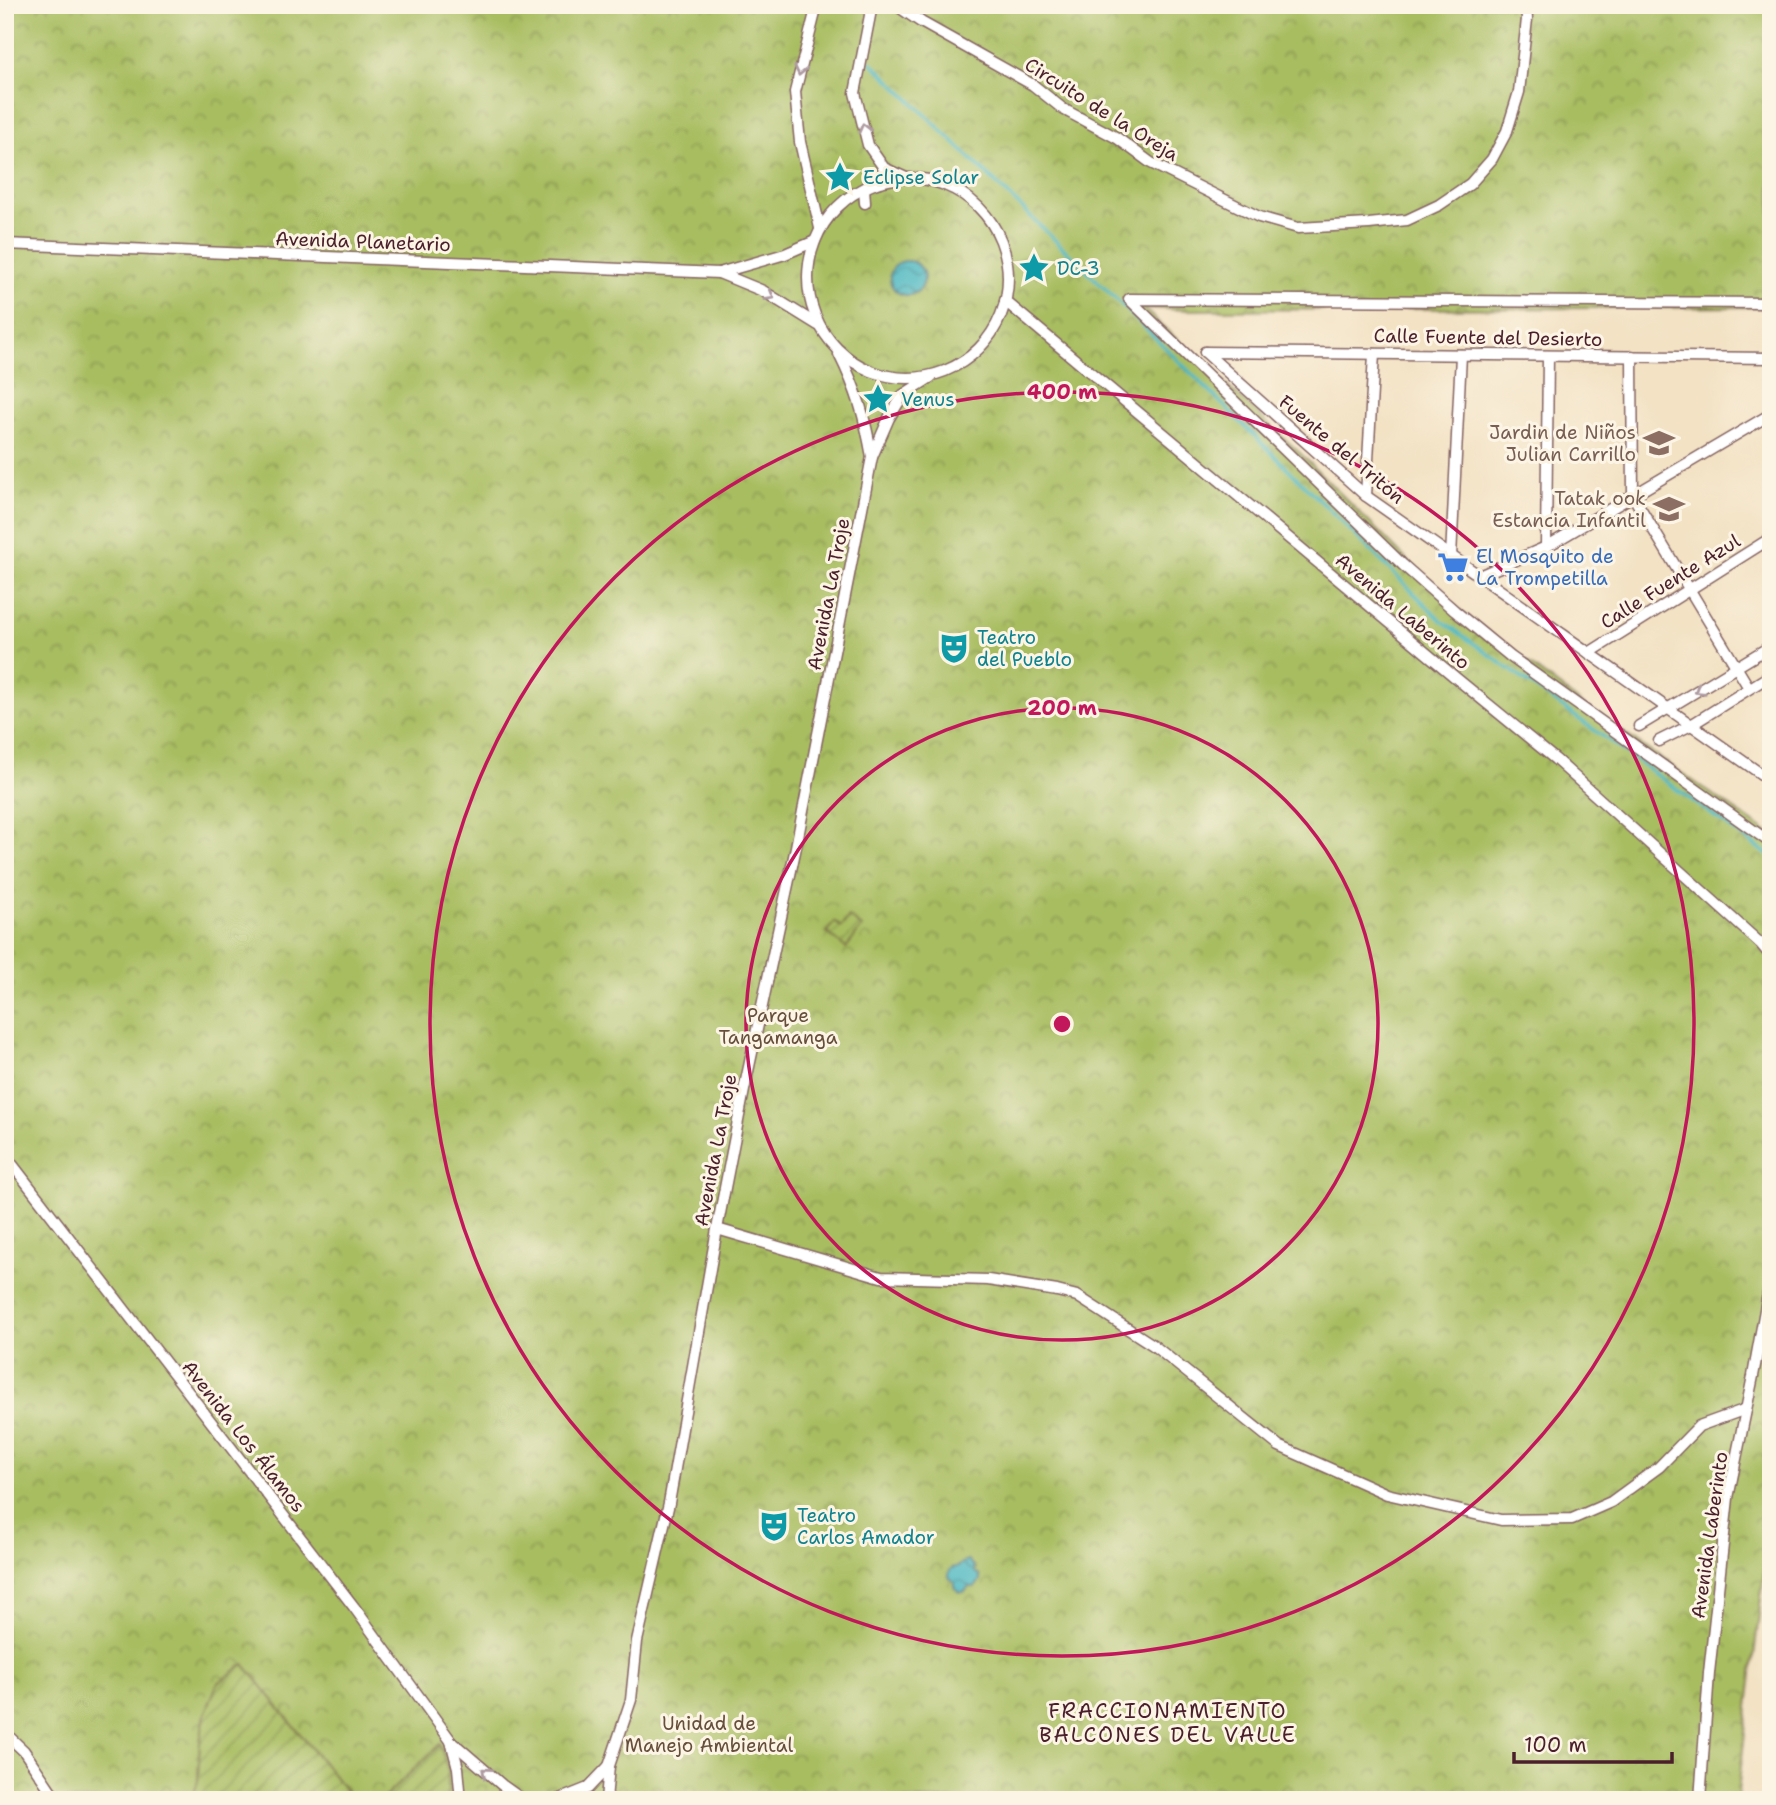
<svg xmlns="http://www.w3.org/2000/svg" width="1776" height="1805" viewBox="0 0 1776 1805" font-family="'Shantell Sans',sans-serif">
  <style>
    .park { fill: url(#park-crowns); stroke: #796e46; stroke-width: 2 }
    .garden { fill: url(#garden-furrows); stroke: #796e46; stroke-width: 2 }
    .water { fill: url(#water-waves); stroke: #4a6c77; stroke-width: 2 }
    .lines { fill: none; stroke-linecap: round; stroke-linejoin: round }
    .stream { stroke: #4ab8c3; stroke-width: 3.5 }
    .minor-casing { stroke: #856361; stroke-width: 13 }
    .minor { stroke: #fff; stroke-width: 10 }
    .oneway { stroke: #ae9aa0 }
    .ring { fill: none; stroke: #c2185b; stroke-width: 3.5 }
    .labels { text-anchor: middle; stroke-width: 6; stroke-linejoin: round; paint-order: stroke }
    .street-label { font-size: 19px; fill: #4a1f2b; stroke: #fcf5e5 }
    .culture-label { font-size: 19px; fill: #0d838f; stroke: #fcf5e5; text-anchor: start }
    .education-label { font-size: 19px; fill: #785e54; stroke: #fcf5e5; text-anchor: end }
    .shop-label { font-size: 19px; fill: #366cbe; stroke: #fcf5e5; text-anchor: start }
    .park-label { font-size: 19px; fill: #664e3b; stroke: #fcf5e5 }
    .neighbourhood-label { font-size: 21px; letter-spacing: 2px; fill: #4a1f2b; stroke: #fcf5e5 }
    .centre { fill: #c2185b; stroke: #fcf5e5; stroke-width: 3.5 }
    .ring-label { font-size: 21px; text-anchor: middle; font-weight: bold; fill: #c2185b; stroke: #fcf5e5; stroke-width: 6; stroke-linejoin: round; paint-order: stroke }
  </style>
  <defs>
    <pattern id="park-crowns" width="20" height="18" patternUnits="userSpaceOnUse" patternTransform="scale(1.75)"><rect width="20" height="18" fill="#a8bd61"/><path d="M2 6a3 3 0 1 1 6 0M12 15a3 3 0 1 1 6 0" fill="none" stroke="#8b9950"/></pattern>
    <pattern id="garden-furrows" width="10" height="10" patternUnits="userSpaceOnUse" patternTransform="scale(1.75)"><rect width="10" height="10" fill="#a8bd61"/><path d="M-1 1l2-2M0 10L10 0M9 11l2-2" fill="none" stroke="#8b9950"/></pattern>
    <pattern id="water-waves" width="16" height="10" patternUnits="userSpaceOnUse" patternTransform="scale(1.75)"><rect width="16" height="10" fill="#4ab8c3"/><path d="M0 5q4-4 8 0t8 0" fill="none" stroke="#40959f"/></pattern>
  </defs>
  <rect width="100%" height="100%" fill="#fcf5e5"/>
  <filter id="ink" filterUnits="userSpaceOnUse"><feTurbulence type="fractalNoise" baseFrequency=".0143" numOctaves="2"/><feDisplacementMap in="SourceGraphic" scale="14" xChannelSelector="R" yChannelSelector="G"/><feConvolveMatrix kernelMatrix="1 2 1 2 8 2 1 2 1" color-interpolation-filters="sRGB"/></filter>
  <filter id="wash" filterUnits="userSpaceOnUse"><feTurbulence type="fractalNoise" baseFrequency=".00686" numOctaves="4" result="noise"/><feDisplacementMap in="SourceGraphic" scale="28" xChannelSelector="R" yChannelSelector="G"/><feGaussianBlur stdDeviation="1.57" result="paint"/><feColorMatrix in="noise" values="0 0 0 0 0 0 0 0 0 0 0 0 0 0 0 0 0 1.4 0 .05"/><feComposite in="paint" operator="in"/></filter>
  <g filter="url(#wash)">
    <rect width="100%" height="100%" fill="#f3e2c4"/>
    <path class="park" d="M 5,5 L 1771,5 L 1771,307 L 1191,310 L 1143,308 L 1301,454 L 1434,587 L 1464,614 L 1579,702 L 1771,835 L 1771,1513 L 1737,1800 L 448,1800 L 448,1771 L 439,1745 L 382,1800 L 353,1800 L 244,1664 L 212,1701 L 205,1715 L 200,1742 L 198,1781 L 192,1800 L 5,1800 Z"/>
    <g class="garden">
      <path d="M 849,917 L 862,927 L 846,948 L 826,932 L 835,922 L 841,927 Z"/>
      <path d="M 244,1664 L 353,1800 L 192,1800 L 198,1781 L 200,1742 L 205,1715 L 217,1684 Z"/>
      <path d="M 440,1744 L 448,1771 L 448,1800 L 382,1800 Z"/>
    </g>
    <g class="water">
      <circle cx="907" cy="278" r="17"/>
      <path d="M 968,1561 L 974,1566 L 975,1572 L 980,1576 L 980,1581 L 975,1587 L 969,1587 L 964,1592 L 959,1592 L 954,1587 L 954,1582 L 949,1577 L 949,1572 L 952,1568 L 959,1566 L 962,1563 Z"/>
    </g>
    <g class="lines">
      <path class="stream" d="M 871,62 L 1124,307 L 1441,620 L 1771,857"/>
    </g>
  </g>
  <g filter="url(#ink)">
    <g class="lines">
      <defs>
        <g id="minor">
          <path d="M 817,5 L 795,92 L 800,142 L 820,228"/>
          <path d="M 872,5 L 855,93 L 868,145 L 884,168 L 904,177"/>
          <path d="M 896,5 L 921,22 L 1033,85 L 1063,109 L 1117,138 L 1151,163 L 1259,217 L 1298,228 L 1369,224 L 1407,220 L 1439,205 L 1470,184 L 1492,159 L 1507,131 L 1519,92 L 1527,19 L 1526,5"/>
          <circle cx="908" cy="278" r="100"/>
          <path d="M 864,188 L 865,203"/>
          <path d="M 5,244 L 719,273 L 785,254 L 815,241"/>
          <path d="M 719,273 L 763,291 L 818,325"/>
          <path d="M 1005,301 L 1456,678 L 1555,759 L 1761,944 L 1771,956"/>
          <path d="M 1771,303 L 1129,299 L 1403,565 L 1455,611 L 1511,657 L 1771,843"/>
          <path d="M 1205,352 L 1366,496 L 1771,781"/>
          <path d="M 1205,352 L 1771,358"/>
          <path d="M 839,354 C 857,390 865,417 872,457"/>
          <path d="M 1632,356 L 1633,496 L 1749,688"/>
          <path d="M 1366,496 L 1374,354"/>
          <path d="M 1546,547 L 1548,356"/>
          <path d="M 1451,557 L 1461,355"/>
          <path d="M 1479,576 L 1546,547 L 1771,414"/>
          <path d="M 1589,653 L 1771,538"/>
          <path d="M 1639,726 L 1771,646"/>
          <path d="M 1659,741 L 1691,725 L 1771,675"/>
          <path d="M 5,1155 L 354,1607 L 451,1741 L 502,1785 L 523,1800"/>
          <path d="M 717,1229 L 881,1277 L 988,1280 L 1057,1291 L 1077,1296 L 1153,1345 L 1279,1446 L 1387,1494 L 1501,1520 L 1572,1519 L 1611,1502 L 1659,1467 L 1699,1426 L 1746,1409"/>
          <path d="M 5,1733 L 24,1751 L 57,1800"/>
          <path d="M 451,1741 L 458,1768 L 461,1800"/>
          <path d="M 558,1800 L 588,1788 L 609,1766"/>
          <path d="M 606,1800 L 609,1766 L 631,1700 L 637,1641 L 669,1503 L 717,1229 L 744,1090 L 796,847 L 872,457 L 889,418 L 903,395 L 931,377"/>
          <path d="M 1700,1800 L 1709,1673 L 1728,1498 L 1753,1376 L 1771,1277"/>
        </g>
      </defs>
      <use href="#minor" class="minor-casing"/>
      <use href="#minor" class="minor"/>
    </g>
    <defs><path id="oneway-chevron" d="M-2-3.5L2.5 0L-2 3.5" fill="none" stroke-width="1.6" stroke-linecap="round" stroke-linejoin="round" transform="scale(1.75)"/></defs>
    <g class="oneway">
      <use href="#oneway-chevron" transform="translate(800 71) rotate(103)"/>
      <use href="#oneway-chevron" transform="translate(864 128) rotate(-104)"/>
      <use href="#oneway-chevron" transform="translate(770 296) rotate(30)"/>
      <use href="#oneway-chevron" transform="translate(1699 690) rotate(148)"/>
      <use href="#oneway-chevron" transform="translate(486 1772) rotate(-139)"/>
    </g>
  </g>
  <g class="ring">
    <circle cx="1062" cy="1024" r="316"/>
    <circle cx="1062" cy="1024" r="632"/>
  </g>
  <defs>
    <symbol id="sight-bare" viewBox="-9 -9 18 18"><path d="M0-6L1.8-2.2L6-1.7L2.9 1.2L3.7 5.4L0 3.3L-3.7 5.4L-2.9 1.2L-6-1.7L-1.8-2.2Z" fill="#0f9aa8" stroke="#fcf5e5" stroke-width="2.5" paint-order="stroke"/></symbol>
    <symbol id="school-bare" viewBox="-9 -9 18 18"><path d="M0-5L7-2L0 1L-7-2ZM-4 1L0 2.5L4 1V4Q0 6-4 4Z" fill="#8d6e63" stroke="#fcf5e5" stroke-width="2.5" paint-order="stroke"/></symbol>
    <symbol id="supermarket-bare" viewBox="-9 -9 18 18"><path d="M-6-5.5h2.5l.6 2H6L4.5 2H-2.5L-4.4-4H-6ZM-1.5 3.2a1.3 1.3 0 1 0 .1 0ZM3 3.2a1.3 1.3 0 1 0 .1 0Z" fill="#3f7fe0" stroke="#fcf5e5" stroke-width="2.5" paint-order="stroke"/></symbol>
    <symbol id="theatre-bare" viewBox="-9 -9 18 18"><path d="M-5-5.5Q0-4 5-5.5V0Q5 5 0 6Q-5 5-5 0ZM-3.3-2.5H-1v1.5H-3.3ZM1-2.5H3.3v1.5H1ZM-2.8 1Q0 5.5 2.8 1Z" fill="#0f9aa8" stroke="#fcf5e5" stroke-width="2.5" paint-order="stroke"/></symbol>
  </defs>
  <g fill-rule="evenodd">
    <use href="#sight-bare" x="818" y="155" width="44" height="44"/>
    <use href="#sight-bare" x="1012" y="246" width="44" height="44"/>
    <use href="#sight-bare" x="856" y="377" width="44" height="44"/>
    <use href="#school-bare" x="1637" y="421" width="44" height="44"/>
    <use href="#school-bare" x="1647" y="487" width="44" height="44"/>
    <use href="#supermarket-bare" x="1431" y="545" width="44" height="44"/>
    <use href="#theatre-bare" x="932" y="626" width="44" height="44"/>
    <use href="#theatre-bare" x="752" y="1504" width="44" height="44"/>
  </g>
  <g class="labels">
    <g class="street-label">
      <text transform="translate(1102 109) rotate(32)" y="7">Circuito de la Oreja</text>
      <text transform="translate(363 241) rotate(2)" y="7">Avenida Planetario</text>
      <text transform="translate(1488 337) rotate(1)" y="7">Calle Fuente del Desierto</text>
      <text transform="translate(1342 449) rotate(40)" y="7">Fuente del Tritón</text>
      <text transform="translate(1670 581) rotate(-32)" y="7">Calle Fuente Azul</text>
      <text transform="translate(828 594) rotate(-79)" y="7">Avenida La Troje</text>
      <text transform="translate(1403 611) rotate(40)" y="7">Avenida Laberinto</text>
      <text transform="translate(715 1150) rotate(-79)" y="7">Avenida La Troje</text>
      <text transform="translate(244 1436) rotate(52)" y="7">Avenida Los Álamos</text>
      <text transform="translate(1709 1535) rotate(-82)" y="7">Avenida Laberinto</text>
    </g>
    <g class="culture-label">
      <text x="863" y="184">Eclipse Solar</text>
      <text x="1057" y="275">DC-3</text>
      <text x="901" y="406">Venus</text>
      <text x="977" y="644">Teatro<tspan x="977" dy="22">del Pueblo</tspan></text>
      <text x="797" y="1522">Teatro<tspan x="797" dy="22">Carlos Amador</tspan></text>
    </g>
    <g class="education-label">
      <text x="1636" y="439">Jardin de Niños<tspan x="1636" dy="22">Julian Carrillo</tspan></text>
      <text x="1646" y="505">Tatak ook<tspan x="1646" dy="22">Estancia Infantil</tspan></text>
    </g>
    <g class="shop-label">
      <text x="1476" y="563">El Mosquito de<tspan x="1476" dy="22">La Trompetilla</tspan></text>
    </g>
    <g class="park-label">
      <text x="778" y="1022">Parque<tspan x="778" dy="22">Tangamanga</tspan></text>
      <text x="709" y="1730">Unidad de<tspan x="709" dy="22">Manejo Ambiental</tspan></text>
    </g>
    <g class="neighbourhood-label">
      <text x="1168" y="1718">FRACCIONAMIENTO<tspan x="1168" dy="24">BALCONES DEL VALLE</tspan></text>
    </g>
  </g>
  <circle cx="1062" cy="1024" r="10" class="centre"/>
  <g class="ring-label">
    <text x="1062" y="399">400 m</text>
    <text x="1062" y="715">200 m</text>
  </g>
  <rect width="1776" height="1805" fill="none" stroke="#fcf5e5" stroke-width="28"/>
  <path d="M1514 1752v10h158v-10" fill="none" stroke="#4a1f2b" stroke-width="3.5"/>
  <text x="1524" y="1752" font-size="21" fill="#4a1f2b" stroke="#fcf5e5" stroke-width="5" paint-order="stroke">100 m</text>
</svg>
